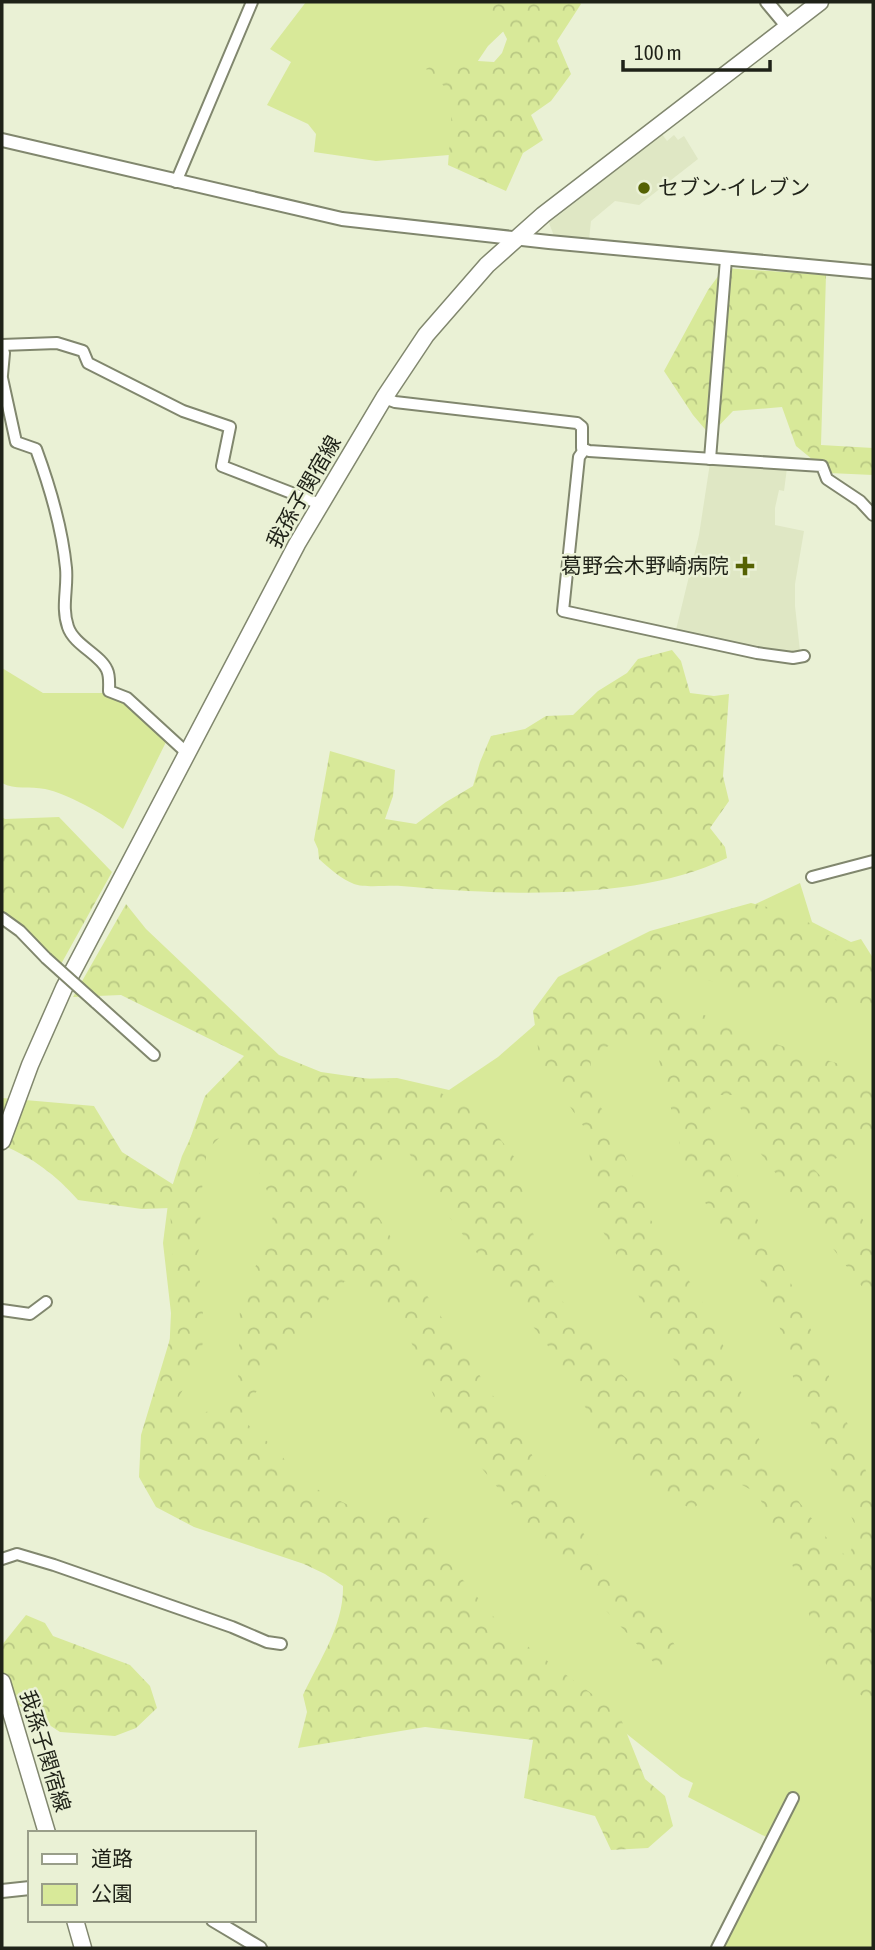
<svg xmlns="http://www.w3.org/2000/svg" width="875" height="1950" viewBox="0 0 875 1950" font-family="'Asap Condensed','Noto Sans JP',sans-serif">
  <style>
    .built { fill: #dfe7c4 }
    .green { fill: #d8e999 }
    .forest { fill: url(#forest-crowns); fill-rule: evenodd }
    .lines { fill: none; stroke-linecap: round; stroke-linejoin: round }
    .minor-casing { stroke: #81876e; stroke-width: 14 }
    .tertiary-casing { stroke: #81876e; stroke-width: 16 }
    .primary-casing { stroke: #81876e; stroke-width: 19 }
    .minor { stroke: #fff; stroke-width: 10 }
    .tertiary { stroke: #fff; stroke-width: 12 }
    .primary { stroke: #fff; stroke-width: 16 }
    .minor-bridge-casing { stroke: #81876e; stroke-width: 14; stroke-linecap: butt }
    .minor-bridge { stroke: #fff; stroke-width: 10 }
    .poi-dot { fill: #556203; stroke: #eaf1d5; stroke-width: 2.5 }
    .labels { text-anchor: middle; stroke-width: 5; stroke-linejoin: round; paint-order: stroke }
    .poi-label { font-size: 21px; fill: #1f2218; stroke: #eaf1d5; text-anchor: start }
    .street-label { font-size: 21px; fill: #1f2218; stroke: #eaf1d5 }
  </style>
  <defs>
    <pattern id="forest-crowns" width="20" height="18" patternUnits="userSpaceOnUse" patternTransform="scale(1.75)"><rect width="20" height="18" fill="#d8e999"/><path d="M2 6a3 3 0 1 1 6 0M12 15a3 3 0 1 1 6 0" fill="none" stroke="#b9c883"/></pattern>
  </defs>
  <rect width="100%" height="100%" fill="#eaf1d5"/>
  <g class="built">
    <path d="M 662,134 L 667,141 L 674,135 L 678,140 L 684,136 L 698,159 L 639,205 L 615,201 L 591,221 L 589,240 L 554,236 L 549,223 Z"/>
    <path d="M 710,463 L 787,468 L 784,491 L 779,490 L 775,508 L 775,525 L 804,531 L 795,584 L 795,606 L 800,651 L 797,654 L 675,634 L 699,535 Z"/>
  </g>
  <g class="green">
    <path d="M 306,2 L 534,2 L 488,46 L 469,74 L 449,155 L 376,161 L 314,152 L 316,134 L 308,124 L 267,105 L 291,62 L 270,49 Z"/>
    <path d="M 2,668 L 43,693 L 102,693 L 120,697 L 167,740 L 123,829 C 106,815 66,793 45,789 C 30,786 15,790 2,783 Z"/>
    <path d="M 800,883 L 812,922 L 851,942 L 861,939 L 873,958 L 873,1948 L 726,1948 L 720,1945 L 774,1841 L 688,1797 L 693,1783 L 681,1777 L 589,1704 L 186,1454 L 169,1356 L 171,1313 L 163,1243 L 169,1196 L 182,1156 L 197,1124 L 351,1079 L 397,1078 L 449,1090 L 498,1057 L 537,1023 L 713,924 Z"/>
  </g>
  <g class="forest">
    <path d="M 488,2 L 579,2 L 581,4 L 557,41 L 571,74 L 551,101 L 531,115 L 543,140 L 523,153 L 506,191 L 448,165 L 452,110 L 447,89 L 426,69 C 446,56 471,61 494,62 L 502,53 L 507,39 Z"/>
    <path d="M 724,268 L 826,275 L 821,445 L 873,448 L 873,475 L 829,473 L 796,446 L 782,407 L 733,411 L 710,435 L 693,415 L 664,371 L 708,290 Z"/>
    <path d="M 672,650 L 681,661 L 690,693 L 714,696 L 729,694 L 723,776 L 729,801 L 710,828 L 725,847 L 727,858 C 637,902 500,895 401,886 C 389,885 364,888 354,884 C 341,879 329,868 319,859 L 318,849 L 314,840 L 330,751 L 395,770 L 393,796 L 385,819 L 416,824 L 446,802 L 473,786 L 480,762 L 491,736 L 525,729 L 546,716 L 573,715 L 598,691 L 627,673 L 638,659 Z"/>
    <path d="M 2,817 L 5,819 L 59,817 L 112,872 L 60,966 L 2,916 Z"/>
    <path d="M 751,903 L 795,914 L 873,963 L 873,1017 L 800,995 L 743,990 L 662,967 L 649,988 C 693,1011 737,1031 785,1047 C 814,1057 844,1064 873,1076 L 873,1137 L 861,1148 L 813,1168 L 828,1184 L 853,1187 L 857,1211 L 873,1235 L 873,1301 L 758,1150 L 735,1095 L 705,1095 L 750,1206 L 780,1260 L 802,1307 L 873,1489 L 873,1704 L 828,1670 L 790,1558 L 757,1493 L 727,1477 L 693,1509 L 655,1493 L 605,1442 L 558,1359 L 444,1210 L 409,1153 L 360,1165 L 356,1168 L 360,1186 L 411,1271 L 605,1566 L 666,1630 L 677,1649 L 669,1661 L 658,1667 L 541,1540 L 446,1425 L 401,1318 L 345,1281 L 303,1328 L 277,1352 L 254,1396 L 245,1422 L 278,1451 L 301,1481 L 358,1510 L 429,1518 L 438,1550 L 503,1628 L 619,1714 L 645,1779 L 665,1796 L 673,1826 L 648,1848 L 611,1850 L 595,1816 L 524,1798 L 533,1740 L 425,1727 L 298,1748 L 307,1712 L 303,1695 C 319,1661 344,1625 343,1586 L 325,1574 L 304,1564 L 194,1527 L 156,1507 L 139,1477 L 141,1435 L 176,1319 L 170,1208 L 142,1209 L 78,1200 C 56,1175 32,1157 2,1145 L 2,1098 L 94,1106 L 122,1152 L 174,1185 L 205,1096 L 244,1056 L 121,995 L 73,997 L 126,904 L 146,929 L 279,1055 L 321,1072 L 432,1088 L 481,1115 L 523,1168 L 526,1216 L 560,1298 L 611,1364 L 640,1391 L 675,1391 L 678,1366 L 653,1328 L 631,1279 L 599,1225 L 586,1130 L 540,1063 L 533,1011 L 558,977 L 650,931 ZM 638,1030 L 658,1056 L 684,1161 L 708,1208 L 771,1295 L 796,1388 L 858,1532 L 848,1558 L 826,1537 L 786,1485 L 761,1444 L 723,1345 L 703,1303 L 649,1217 L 617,1136 L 594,1095 L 590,1056 ZM 221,1136 L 255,1162 L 275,1210 L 263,1248 L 240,1304 L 238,1388 L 197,1419 L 177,1400 L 197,1365 L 205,1335 L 198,1261 L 202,1189 L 207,1150 Z"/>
    <path d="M 26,1615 L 45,1623 L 53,1636 L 130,1665 L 150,1686 L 157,1708 L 136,1728 L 115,1736 L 60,1732 L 2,1694 L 2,1645 Z"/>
  </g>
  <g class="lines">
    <defs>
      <g id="minor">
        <path d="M 176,182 L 252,2"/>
        <path d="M 2,345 L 57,343 L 83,351 L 88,363 L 183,411 L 230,427 L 222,466 L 320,504"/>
        <path d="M 2,346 L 4,353 L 2,375"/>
        <path d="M 2,378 L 16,442 L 36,449 C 50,487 62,527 66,568 C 68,588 61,607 68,627 C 74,645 101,655 107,670 C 110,676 109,685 109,691 L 127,698 L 187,753"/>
        <path d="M 384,398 L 395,402 L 577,423 L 582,427 L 582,448 L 589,451 L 822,466 L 827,479 L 860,501 L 873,515"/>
        <path d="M 584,450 L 579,457 L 563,611 L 757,653 L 793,658 L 804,656"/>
        <path d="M 710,459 L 726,259"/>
        <path d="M 812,877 L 873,861"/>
        <path d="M 2,918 L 20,931 L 46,958"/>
        <path d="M 95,1002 L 154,1055"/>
        <path d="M 2,1310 L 30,1314 L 46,1302"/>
        <path d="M 2,1559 L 17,1554 L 54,1565 L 232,1627 L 267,1642 L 281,1644"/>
        <path d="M 717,1948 L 793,1798"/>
      </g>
      <g id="tertiary">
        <path d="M 767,2 L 787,26"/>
        <path d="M 2,140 L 342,219 L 549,242 L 873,272"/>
        <path d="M 2,1891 L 30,1888"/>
        <path d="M 213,1920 L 260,1948"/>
      </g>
      <g id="primary">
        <path d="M 2,1141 L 30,1065 L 64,988 L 297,544 L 384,398 L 426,335 L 487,265 L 543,215 L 820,2"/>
        <path d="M 2,1682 L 47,1833"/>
        <path d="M 75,1920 L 83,1948"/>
      </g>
    </defs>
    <use href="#minor" class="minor-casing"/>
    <use href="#tertiary" class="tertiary-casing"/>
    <use href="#primary" class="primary-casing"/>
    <use href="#minor" class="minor"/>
    <use href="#tertiary" class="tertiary"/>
    <use href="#primary" class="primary"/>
    <defs>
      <path id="minor-bridge" d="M 46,958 L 95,1002"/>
    </defs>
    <use href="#minor-bridge" class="minor-bridge-casing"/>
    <use href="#minor-bridge" class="minor-bridge"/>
  </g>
  <g class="poi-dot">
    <circle cx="644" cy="188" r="7"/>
    <path d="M741.5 555.5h7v7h7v7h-7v7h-7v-7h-7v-7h7z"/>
  </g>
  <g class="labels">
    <g class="poi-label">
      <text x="658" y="195">セブン-イレブン</text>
      <text x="729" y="573" text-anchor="end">葛野会木野崎病院</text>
    </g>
    <g class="street-label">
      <text transform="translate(304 492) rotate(-60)" y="7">我孫子関宿線</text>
      <text transform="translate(45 1751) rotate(73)" y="7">我孫子関宿線</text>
    </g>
  </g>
  <rect width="875" height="1950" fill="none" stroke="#1f2218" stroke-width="7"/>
  <rect x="28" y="1831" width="228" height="91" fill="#eaf1d5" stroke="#999e89" stroke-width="2"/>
  <rect x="42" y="1854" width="35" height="10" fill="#ffffff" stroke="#999e89" stroke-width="2"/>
  <text x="91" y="1866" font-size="21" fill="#1f2218">道路</text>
  <rect x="42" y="1884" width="35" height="21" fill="#d8e999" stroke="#999e89" stroke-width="2"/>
  <text x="91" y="1901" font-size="21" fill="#1f2218">公園</text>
  <path d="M623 60v10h147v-10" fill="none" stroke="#1f2218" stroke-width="3.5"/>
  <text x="634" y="60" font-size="21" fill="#1f2218" stroke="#eaf1d5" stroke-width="5" paint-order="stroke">100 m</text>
</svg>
